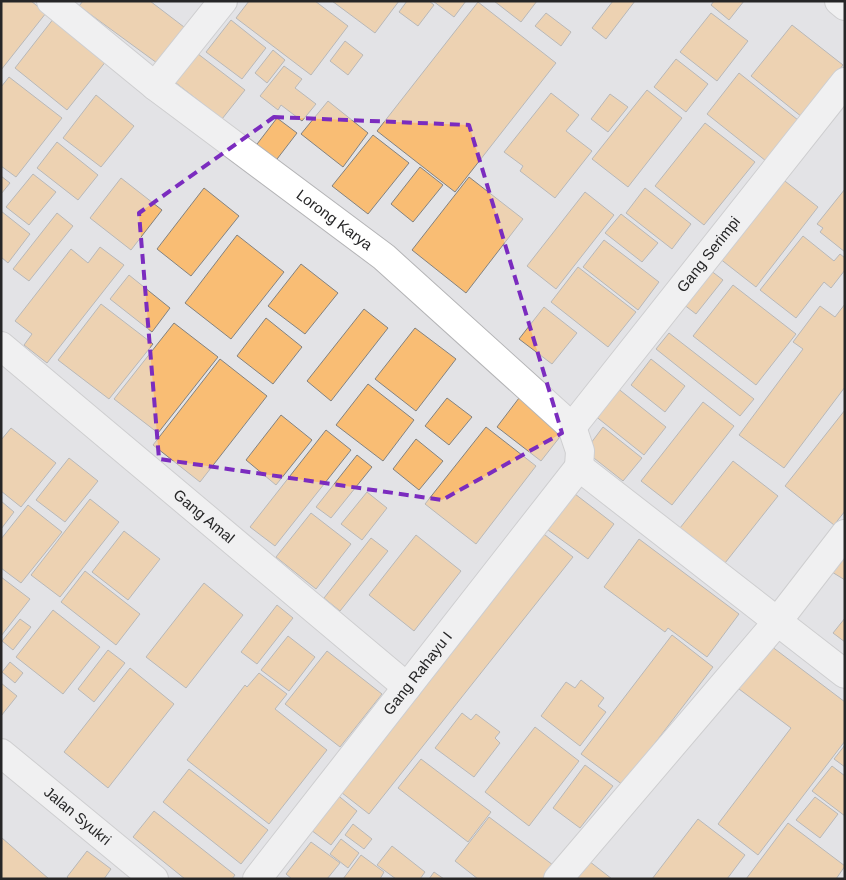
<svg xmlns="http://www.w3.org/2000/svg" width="846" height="880" viewBox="0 0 846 880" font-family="Helvetica,sans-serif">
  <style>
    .building { fill: #f9bd74; stroke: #838280 }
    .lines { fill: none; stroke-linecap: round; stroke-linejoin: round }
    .minor-casing { stroke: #b4b4b6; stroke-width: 30 }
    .secondary-casing { stroke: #b4b4b6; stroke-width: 30 }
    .minor { stroke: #fff; stroke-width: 28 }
    .secondary { stroke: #fff; stroke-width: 28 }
    .marked { fill: none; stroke: #7b2cbf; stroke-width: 4; stroke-dasharray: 10 6; stroke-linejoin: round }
    .labels { text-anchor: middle; stroke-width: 5; stroke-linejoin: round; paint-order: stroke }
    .street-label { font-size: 15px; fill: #262627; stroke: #fff }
  </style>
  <rect width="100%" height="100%" fill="#e3e3e6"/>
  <g class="building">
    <path d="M 1,1 L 31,1 L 46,13 L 1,70 Z"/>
    <path d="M 83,1 L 150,1 L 184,27 L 157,63 L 79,6 Z"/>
    <path d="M 249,1 L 315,1 L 348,26 L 311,75 L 236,18 Z"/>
    <path d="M 332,1 L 399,1 L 375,33 Z"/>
    <path d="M 407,1 L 429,1 L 434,5 L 418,26 L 399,12 Z"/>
    <path d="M 433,1 L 466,1 L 454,17 Z"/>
    <path d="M 494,1 L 537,1 L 521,22 Z"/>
    <path d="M 613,1 L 635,1 L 606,39 L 592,28 Z"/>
    <path d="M 714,1 L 744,1 L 729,20 L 711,5 Z"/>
    <path d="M 478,2 L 556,63 L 455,192 L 377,131 Z"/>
    <path d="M 546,13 L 571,32 L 561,46 L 535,26 Z"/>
    <path d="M 711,13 L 748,41 L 717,81 L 680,52 Z"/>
    <path d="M 54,18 L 107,60 L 67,110 L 15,68 Z"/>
    <path d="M 231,20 L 266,48 L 242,79 L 206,52 Z"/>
    <path d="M 792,25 L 843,65 L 802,117 L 751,76 Z"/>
    <path d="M 345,41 L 363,55 L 348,75 L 330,61 Z"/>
    <path d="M 189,47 L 245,90 L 222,119 L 167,76 Z"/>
    <path d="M 273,50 L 285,60 L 267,83 L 255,73 Z"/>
    <path d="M 676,59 L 708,84 L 686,112 L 654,87 Z"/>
    <path d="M 284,66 L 302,79 L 295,88 L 316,104 L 302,121 L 281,105 L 278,110 L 260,96 Z"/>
    <path d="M 739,73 L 798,120 L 766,161 L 707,114 Z"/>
    <path d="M 9,77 L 62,118 L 16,177 L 1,166 L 1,87 Z"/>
    <path d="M 647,90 L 682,118 L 628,187 L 592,159 Z"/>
    <path d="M 551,93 L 579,115 L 566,131 L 592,151 L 555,198 L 520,171 L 523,166 L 504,152 Z"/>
    <path d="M 610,94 L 628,107 L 608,132 L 591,119 Z"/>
    <path d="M 96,95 L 134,126 L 101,167 L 63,138 Z"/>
    <path d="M 328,101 L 368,133 L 343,167 L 301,134 Z"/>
    <path d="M 277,118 L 297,133 L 274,163 L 254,148 Z"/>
    <path d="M 705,123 L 755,162 L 704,225 L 655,186 Z"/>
    <path d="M 373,135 L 409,163 L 368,214 L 332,186 Z"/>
    <path d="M 57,142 L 98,175 L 78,200 L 37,168 Z"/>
    <path d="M 420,167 L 443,185 L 413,222 L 391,204 Z"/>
    <path d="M 33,174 L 56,192 L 29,225 L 6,207 Z"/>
    <path d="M 1,176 L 10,183 L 1,194 Z"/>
    <path d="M 469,177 L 523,219 L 466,293 L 412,250 Z"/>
    <path d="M 121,178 L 162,210 L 131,250 L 90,218 Z"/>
    <path d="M 781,178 L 818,207 L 756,287 L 719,258 Z"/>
    <path d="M 204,188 L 239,216 L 191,276 L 157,249 Z"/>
    <path d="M 645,188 L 691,224 L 672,249 L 626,213 Z"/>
    <path d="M 845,189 L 845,252 L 820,232 L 823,228 L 817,224 Z"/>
    <path d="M 585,192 L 614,215 L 556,289 L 527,266 Z"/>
    <path d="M 1,211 L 30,234 L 8,263 L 1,257 Z"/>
    <path d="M 57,213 L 73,226 L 29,281 L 13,269 Z"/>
    <path d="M 621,214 L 658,243 L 642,262 L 605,233 Z"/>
    <path d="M 237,235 L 284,272 L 231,339 L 185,303 Z"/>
    <path d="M 803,236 L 834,261 L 840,254 L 845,258 L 845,270 L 831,288 L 824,282 L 796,318 L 760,290 Z"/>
    <path d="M 604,240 L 659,282 L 638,310 L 583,267 Z"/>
    <path d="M 100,247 L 124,265 L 47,363 L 24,345 L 32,334 L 15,321 L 71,249 L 88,263 Z"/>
    <path d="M 301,264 L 338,293 L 305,334 L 268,306 Z"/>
    <path d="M 578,267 L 636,312 L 608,347 L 551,302 Z"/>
    <path d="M 710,270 L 723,280 L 696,314 L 683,304 Z"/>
    <path d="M 129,275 L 170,308 L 152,332 L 110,299 Z"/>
    <path d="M 733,285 L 796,334 L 756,385 L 693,336 Z"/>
    <path d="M 101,304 L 153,344 L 109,399 L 58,360 Z"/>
    <path d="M 845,304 L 845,387 L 784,468 L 739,435 L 803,349 L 793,342 L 820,306 L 835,317 Z"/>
    <path d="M 544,307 L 577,333 L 552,364 L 519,339 Z"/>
    <path d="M 364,309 L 388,328 L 331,401 L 307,381 Z"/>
    <path d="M 266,318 L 302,347 L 273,384 L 237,356 Z"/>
    <path d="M 174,323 L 218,357 L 158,433 L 114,399 Z"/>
    <path d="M 415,328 L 456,359 L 416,411 L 375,379 Z"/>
    <path d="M 669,333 L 754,399 L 740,416 L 656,349 Z"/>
    <path d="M 220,359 L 267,396 L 200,482 L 153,445 Z"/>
    <path d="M 651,359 L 685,386 L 665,412 L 631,385 Z"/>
    <path d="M 368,384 L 414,420 L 383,461 L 336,425 Z"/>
    <path d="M 616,387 L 666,427 L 644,455 L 594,415 Z"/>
    <path d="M 447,398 L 472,417 L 449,445 L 425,426 Z"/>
    <path d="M 519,398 L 563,433 L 541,461 L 497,427 Z"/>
    <path d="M 703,402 L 734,426 L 672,505 L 641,481 Z"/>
    <path d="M 845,410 L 845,511 L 834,525 L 785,486 Z"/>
    <path d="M 281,415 L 312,440 L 276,485 L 246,460 Z"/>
    <path d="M 486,427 L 536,466 L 476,544 L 425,504 Z"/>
    <path d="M 603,427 L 642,458 L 623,481 L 585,451 Z"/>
    <path d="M 11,428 L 56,463 L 21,507 L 1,491 L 1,440 Z"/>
    <path d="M 326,430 L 351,450 L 275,546 L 250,527 Z"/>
    <path d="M 416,439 L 443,461 L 419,490 L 393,469 Z"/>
    <path d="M 357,455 L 372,467 L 331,518 L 316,507 Z"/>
    <path d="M 69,458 L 98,481 L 65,522 L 36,500 Z"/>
    <path d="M 733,461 L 778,496 L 725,563 L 680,528 Z"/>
    <path d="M 367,492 L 387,508 L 362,540 L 341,524 Z"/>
    <path d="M 575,494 L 614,524 L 588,559 L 548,530 Z"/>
    <path d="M 90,499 L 119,522 L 60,597 L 31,575 Z"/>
    <path d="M 1,501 L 14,512 L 1,529 Z"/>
    <path d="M 28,505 L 62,532 L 21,583 L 1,568 L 1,539 Z"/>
    <path d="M 311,513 L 351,544 L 316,589 L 276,557 Z"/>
    <path d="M 124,531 L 160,559 L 128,600 L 92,572 Z"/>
    <path d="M 540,531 L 573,557 L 369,814 L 337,789 Z"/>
    <path d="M 416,535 L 461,571 L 414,631 L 369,595 Z"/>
    <path d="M 371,538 L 388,551 L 340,611 L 324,598 Z"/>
    <path d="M 639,539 L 739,614 L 707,657 L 668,628 L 665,632 L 604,587 Z"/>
    <path d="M 845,541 L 845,580 L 827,569 Z"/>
    <path d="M 85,571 L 140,614 L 116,645 L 61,602 Z"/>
    <path d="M 1,577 L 30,599 L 1,636 Z"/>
    <path d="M 204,583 L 243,615 L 186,688 L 146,657 Z"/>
    <path d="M 277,605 L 293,618 L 257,664 L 241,652 Z"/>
    <path d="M 53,610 L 100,647 L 63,694 L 16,657 Z"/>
    <path d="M 845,618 L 845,642 L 833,633 Z"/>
    <path d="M 20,619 L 31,627 L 13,650 L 2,641 Z"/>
    <path d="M 672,635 L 713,667 L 623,785 L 581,754 Z"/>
    <path d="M 288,636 L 315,657 L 289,691 L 261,670 Z"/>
    <path d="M 767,643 L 845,702 L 845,741 L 758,855 L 718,824 L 791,728 L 735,686 Z"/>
    <path d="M 108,650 L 125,663 L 94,702 L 78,689 Z"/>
    <path d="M 327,651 L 382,694 L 340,747 L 285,704 Z"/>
    <path d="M 10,662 L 23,673 L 15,683 L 2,672 Z"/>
    <path d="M 130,668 L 174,704 L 108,788 L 64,752 Z"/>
    <path d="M 259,673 L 287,694 L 275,709 L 327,750 L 269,824 L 187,760 L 245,685 L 247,687 Z"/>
    <path d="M 581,680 L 604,698 L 598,706 L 606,712 L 580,746 L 541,716 L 566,682 L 575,688 Z"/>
    <path d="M 1,683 L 17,696 L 1,716 Z"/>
    <path d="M 462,713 L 471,720 L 476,714 L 500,732 L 495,738 L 500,743 L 474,777 L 435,748 Z"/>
    <path d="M 535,727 L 579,761 L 529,826 L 485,792 Z"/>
    <path d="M 845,745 L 845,767 L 834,759 Z"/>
    <path d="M 421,759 L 491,812 L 468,842 L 398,788 Z"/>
    <path d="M 585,765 L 613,786 L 580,828 L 553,808 Z"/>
    <path d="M 832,766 L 845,776 L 845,816 L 812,791 Z"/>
    <path d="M 189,769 L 268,830 L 241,864 L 163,802 Z"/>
    <path d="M 330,789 L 357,811 L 331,845 L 303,824 Z"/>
    <path d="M 815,797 L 838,814 L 820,838 L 796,820 Z"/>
    <path d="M 154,811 L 235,875 L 232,879 L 185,879 L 133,837 Z"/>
    <path d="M 489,817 L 557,868 L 549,879 L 478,879 L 455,861 Z"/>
    <path d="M 698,819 L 745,855 L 727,879 L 652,879 Z"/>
    <path d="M 788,823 L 845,866 L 836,879 L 746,879 Z"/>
    <path d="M 353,824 L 372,839 L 364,849 L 345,835 Z"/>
    <path d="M 2,838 L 49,879 L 1,879 Z"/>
    <path d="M 341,839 L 359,853 L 348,868 L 330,854 Z"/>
    <path d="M 311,842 L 340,863 L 327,879 L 292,879 L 286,874 Z"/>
    <path d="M 392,846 L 425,872 L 420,879 L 396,879 L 377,865 Z"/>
    <path d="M 87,851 L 111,869 L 104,879 L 69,879 L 67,877 Z"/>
    <path d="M 580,854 L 612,879 L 561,879 Z"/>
    <path d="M 361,855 L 384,872 L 380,879 L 343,879 Z"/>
    <path d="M 434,872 L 444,879 L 429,879 Z"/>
  </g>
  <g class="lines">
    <defs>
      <g id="minor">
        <path id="s1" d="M 51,1 L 155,86 L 384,257 L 572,427 L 580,451 L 579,467"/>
        <path d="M 155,86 L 223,1"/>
        <path id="s2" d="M 1,346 L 407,687"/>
        <path id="s3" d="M 572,427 L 845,82"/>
        <path d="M 579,467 L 845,674"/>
        <path id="s4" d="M 1,753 L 154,879"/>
        <path id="s5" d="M 257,879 L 579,467"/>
        <path d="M 558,879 L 777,622 L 845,534"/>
      </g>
      <path id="secondary" d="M 839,1 L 845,6"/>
    </defs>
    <use href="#minor" class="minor-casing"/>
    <use href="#secondary" class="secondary-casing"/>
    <use href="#minor" class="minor"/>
    <use href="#secondary" class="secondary"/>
  </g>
  <path d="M0 0H846V880H0ZM 274,117 L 469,125 L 562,433 L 442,500 L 159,459 L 139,213 Z" fill="#e3e3e6" fill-opacity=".55" fill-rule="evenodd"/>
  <path class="marked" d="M 274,117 L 469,125 L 562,433 L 442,500 L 159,459 L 139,213 Z"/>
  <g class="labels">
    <g class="street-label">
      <text dy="5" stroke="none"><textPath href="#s1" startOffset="358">Lorong Karya</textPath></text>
      <text dy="5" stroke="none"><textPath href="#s3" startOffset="220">Gang Serimpi</textPath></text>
      <text dy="5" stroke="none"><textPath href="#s2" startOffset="265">Gang Amal</textPath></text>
      <text dy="5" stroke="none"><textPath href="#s5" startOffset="261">Gang Rahayu I</textPath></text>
      <text dy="5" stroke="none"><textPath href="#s4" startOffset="99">Jalan Syukri</textPath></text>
    </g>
  </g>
  <rect width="846" height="880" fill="none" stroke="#262627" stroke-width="5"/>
</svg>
